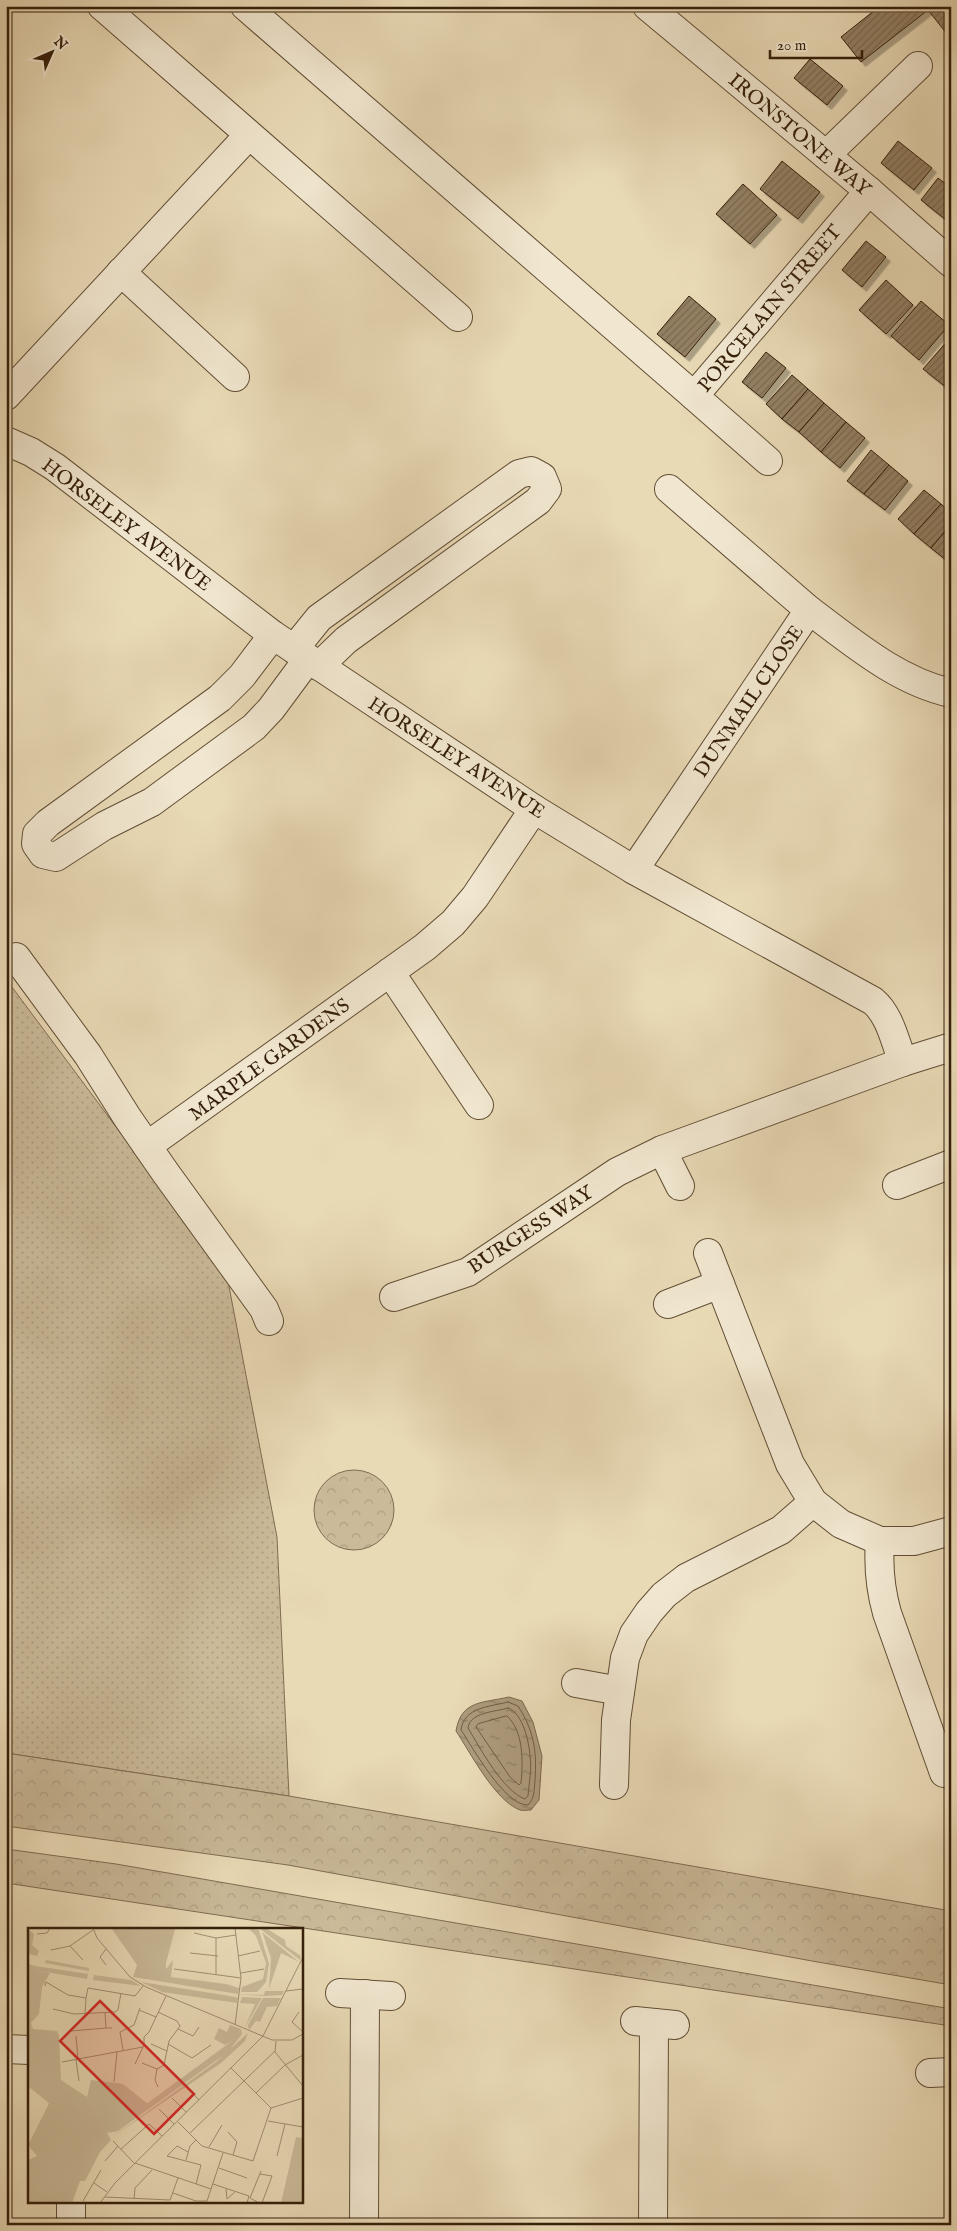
<svg xmlns="http://www.w3.org/2000/svg" width="957" height="2231" viewBox="0 0 957 2231" font-family="'IM FELL English',serif">
  <style>
    .grass { fill: url(#grass-dots); stroke: #806c52 }
    .forest { fill: url(#forest-crowns); stroke: #806c52 }
    .water { fill: url(#water-ripples); stroke: #7c694e }
    .lines { fill: none; stroke-linecap: round; stroke-linejoin: round }
    .shore { stroke: #705c43; stroke-width: 1 }
    .building { fill: url(#building-hatch); stroke: #351f0a; filter: url(#shadow) }
    .minor-casing { stroke: #624e35; stroke-width: 30 }
    .minor { stroke: #f1e7d0; stroke-width: 28 }
    .labels { text-anchor: middle; stroke-width: 4.5; stroke-linejoin: round; paint-order: stroke }
    .street-label { font-size: 20px; fill: #351f0a; stroke: #f1e7d0 }
    .inset-road { fill: none; stroke: #a18f71; stroke-width: 1 }
    .view { fill: #d62828; fill-opacity: 0.15; stroke: #d62828; stroke-width: 2.5 }
    .inset-edge { fill: none; stroke: #351f0a; stroke-width: 2.5 }
  </style>
  <defs>
    <pattern id="grass-dots" width="8" height="8" patternUnits="userSpaceOnUse" patternTransform="scale(1.25)"><rect width="8" height="8" fill="#caba99"/><path d="M2 2h.1M6 6h.1" fill="none" stroke="#ae9f82" stroke-width="1.8" stroke-linecap="round"/></pattern>
    <pattern id="forest-crowns" width="20" height="18" patternUnits="userSpaceOnUse" patternTransform="scale(1.25)"><rect width="20" height="18" fill="#caba99"/><path d="M2 6a3 3 0 1 1 6 0M12 15a3 3 0 1 1 6 0" fill="none" stroke="#ae9f82"/></pattern>
    <pattern id="water-ripples" width="26" height="14" patternUnits="userSpaceOnUse" patternTransform="scale(1.25)"><rect width="26" height="14" fill="#ac9a7c"/><path d="M2 4q2-2 4 0t4 0M15 11q2-2 4 0t4 0" fill="none" stroke="#8d7d64"/></pattern>
    <pattern id="building-hatch" width="6" height="6" patternUnits="userSpaceOnUse" patternTransform="scale(1.25)"><rect width="6" height="6" fill="#938063"/><path d="M-1 1l2-2M0 6l6-6M5 7l2-2" fill="none" stroke="#796850"/></pattern>
    <filter id="shadow"><feDropShadow dx="4.5" dy="4.5" stdDeviation="0" flood-color="#0004"/></filter>
  </defs>
  <rect width="100%" height="100%" fill="#e9dab6"/>
  <filter id="stains"><feTurbulence type="fractalNoise" baseFrequency=".004" numOctaves="4"/><feColorMatrix values="0 0 0 0 .2 0 0 0 0 .09 0 0 0 0 .02 0 0 0 .5 -.17"/></filter>
  <radialGradient id="worn" r=".72"><stop offset=".6" stop-color="#630" stop-opacity="0"/><stop offset="1" stop-color="#630" stop-opacity=".3"/></radialGradient>
  <path class="grass" d="M 6,979 L 227,1276 L 277,1537 L 289,1796 L 6,1753 Z"/>
  <g class="forest">
    <circle cx="354" cy="1510" r="40"/>
    <path d="M 6,1753 L 289,1796 L 951,1911 L 951,1985 L 812,1961 L 288,1865 L 6,1826 Z"/>
    <path d="M 6,1849 L 116,1864 L 951,2009 L 951,2026 L 6,1883 Z"/>
  </g>
  <path class="water" d="M 509,1697 L 522,1701 L 533,1722 L 542,1756 L 539,1800 L 531,1810 C 528,1810 523,1811 520,1810 C 495,1801 470,1752 456,1731 C 461,1700 483,1703 509,1697 Z"/>
  <g class="lines">
    <g class="shore">
      <path d="M 508,1702 L 518,1706 C 534,1731 537,1751 535,1780 C 534,1790 535,1798 528,1805 C 505,1806 473,1748 461,1730 C 464,1707 489,1707 508,1702 Z"/>
      <path d="M 508,1708 C 523,1713 529,1742 530,1756 C 532,1769 529,1783 528,1796 L 525,1799 C 503,1791 480,1748 468,1728 C 470,1712 495,1712 508,1708 Z"/>
      <path d="M 507,1716 C 524,1731 523,1763 521,1783 L 519,1785 L 510,1777 L 476,1727 L 478,1724 Z"/>
    </g>
  </g>
  <g class="building">
    <path d="M 880,6 L 951,6 L 951,39 L 928,10 L 861,62 L 841,37 Z"/>
    <path d="M 810,59 L 843,86 L 827,105 L 794,78 Z"/>
    <path d="M 898,141 L 932,168 L 914,190 L 881,163 Z"/>
    <path d="M 782,161 L 820,192 L 798,219 L 760,189 Z"/>
    <path d="M 938,178 L 951,188 L 951,224 L 921,200 Z"/>
    <path d="M 743,184 L 777,215 L 750,244 L 716,214 Z"/>
    <path d="M 866,241 L 886,257 L 862,287 L 842,270 Z"/>
    <path d="M 886,280 L 913,305 L 886,334 L 859,310 Z"/>
    <path d="M 689,296 L 716,319 L 685,357 L 657,334 Z"/>
    <path d="M 921,301 L 949,325 L 919,360 L 891,336 Z"/>
    <path d="M 949,339 L 951,341 L 951,383 L 947,388 L 923,369 Z"/>
    <path d="M 766,352 L 786,368 L 762,398 L 742,382 Z"/>
    <path d="M 792,375 L 808,389 L 782,419 L 766,404 Z"/>
    <path d="M 808,389 L 824,403 L 799,432 L 782,419 Z"/>
    <path d="M 824,403 L 846,422 L 821,452 L 799,432 Z"/>
    <path d="M 846,422 L 865,438 L 840,468 L 821,452 Z"/>
    <path d="M 871,450 L 889,465 L 864,494 L 847,481 Z"/>
    <path d="M 889,465 L 908,481 L 885,510 L 864,494 Z"/>
    <path d="M 924,490 L 941,504 L 914,534 L 898,519 Z"/>
    <path d="M 941,504 L 951,513 L 951,524 L 931,548 L 914,534 Z"/>
    <path d="M 951,524 L 951,564 L 931,548 Z"/>
  </g>
  <g class="lines">
    <defs>
      <g id="minor">
        <path d="M 102,6 L 458,317"/>
        <path d="M 245,6 L 694,396"/>
        <path d="M 647,6 L 869,191 L 951,263"/>
        <path d="M 826,155 L 918,66"/>
        <path d="M 121,272 L 235,377"/>
        <path d="M 6,396 L 248,136"/>
        <path d="M 6,441 L 31,452 L 55,467 L 273,635 L 534,809 L 634,870 L 873,1001 C 890,1015 895,1042 903,1062"/>
        <path d="M 768,461 L 694,396 L 869,191"/>
        <path d="M 809,610 C 852,642 897,681 951,693"/>
        <path d="M 273,635 L 242,676 L 220,698 L 48,823 L 37,834 L 36,844 L 43,854 L 56,857 L 104,826 L 152,802 L 254,727 L 271,709 L 308,659"/>
        <path d="M 294,649 L 319,618 L 519,474 L 531,471 L 542,477 L 547,489 L 538,501 L 346,640 L 319,666"/>
        <path d="M 634,870 L 809,610 L 669,489"/>
        <path d="M 16,957 L 88,1055 L 127,1117 L 165,1172 L 264,1309 L 269,1321"/>
        <path d="M 390,972 L 479,1105"/>
        <path d="M 147,1146 L 425,947 L 453,923 L 475,897 L 534,809"/>
        <path d="M 662,1150 L 680,1186"/>
        <path d="M 897,1185 L 951,1164"/>
        <path d="M 708,1253 L 790,1464 L 813,1502 L 841,1524 L 880,1541 L 914,1541 L 951,1531"/>
        <path d="M 394,1297 L 468,1272 L 617,1172 L 662,1150 L 903,1062 L 951,1047"/>
        <path d="M 668,1304 L 720,1284"/>
        <path d="M 880,1541 C 878,1567 880,1588 887,1613 L 944,1773"/>
        <path d="M 576,1683 L 620,1691"/>
        <path d="M 614,1785 L 616,1720 L 625,1658 L 634,1634 L 649,1612 L 664,1595 L 686,1578 L 781,1530 L 813,1502"/>
        <path d="M 340,1993 L 391,1996"/>
        <path d="M 635,2021 L 675,2025"/>
        <path d="M 6,2049 L 29,2050"/>
        <path d="M 930,2073 L 951,2072"/>
        <path d="M 71,2202 L 71,2225"/>
        <path d="M 364,2225 L 365,1994"/>
        <path d="M 653,2225 L 654,2023"/>
      </g>
    </defs>
    <use href="#minor" class="minor-casing"/>
    <use href="#minor" class="minor"/>
  </g>
  <g class="labels">
    <g class="street-label">
      <text transform="translate(800 134) rotate(40)" y="7">IRONSTONE WAY</text>
      <text transform="translate(769 308) rotate(-50)" y="7">PORCELAIN STREET</text>
      <text transform="translate(127 524) rotate(37)" y="7">HORSELEY AVENUE</text>
      <text transform="translate(748 701) rotate(-56)" y="7">DUNMAIL CLOSE</text>
      <text transform="translate(457 757) rotate(33)" y="7">HORSELEY AVENUE</text>
      <text transform="translate(269 1059) rotate(-36)" y="7">MARPLE GARDENS</text>
      <text transform="translate(530 1229) rotate(-33)" y="7">BURGESS WAY</text>
    </g>
  </g>
  <g transform="translate(28 1928)">
    <rect width="275" height="275" fill="#e9dab6"/>
    <path d="M 0,1 L 6,6 L 4,17 L 11,23 L 9,28 L 1,26 ZM 0,36 L 7,38 L 6,42 L 22,45 L 14,59 L 11,86 L 3,95 L 5,101 L 29,103 L 31,107 L 33,152 L 23,177 L 0,158 ZM 237,63 L 256,63 L 254,67 L 236,68 L 210,66 L 236,67 ZM 214,69 L 234,70 L 217,99 L 227,76 L 212,75 ZM 235,70 L 253,70 L 249,78 L 239,79 L 232,94 L 228,93 L 221,102 L 220,97 ZM 63,152 L 95,156 L 120,176 L 79,205 L 59,169 Z" fill="#caba99"/>
    <path d="M 151,0 L 147,1 L 138,35 L 138,41 L 145,32 L 143,49 L 198,56 L 211,60 L 210,66 L 105,49 L 109,37 L 84,1 ZM 220,0 L 231,2 L 241,36 L 238,54 L 229,64 L 213,64 L 214,59 L 235,51 L 238,35 L 228,8 ZM 231,0 L 238,0 L 257,12 L 258,18 L 273,28 L 272,32 ZM 234,4 L 271,34 L 253,25 L 241,61 L 243,30 ZM 18,32 L 61,40 L 61,43 L 17,35 ZM 7,38 L 60,46 L 59,51 L 6,42 ZM 66,47 L 103,52 L 113,58 L 65,52 ZM 113,54 L 202,68 L 210,70 L 209,75 L 134,64 ZM 213,101 L 214,106 L 200,124 L 90,203 L 79,205 L 204,113 ZM 220,105 L 217,113 L 193,135 L 83,210 L 188,134 ZM 33,152 L 59,169 L 83,212 L 72,224 L 57,253 L 52,253 L 44,275 L 0,275 L 0,232 L 9,228 L 0,217 ZM 268,209 L 275,210 L 275,275 L 253,275 Z" fill="#caba99"/>
    <path d="M 202,97 L 213,101 L 204,113 L 197,117 L 186,111 L 191,100 L 199,104 Z" fill="#caba99"/>
    <path class="inset-road" d="M 65,0 L 69,10 L 102,49 L 118,59 L 244,112 L 264,112 L 275,106M 207,0 L 213,50 L 207,97M 166,5 L 188,10 L 208,7M 9,6 L 19,5 L 22,0M 42,18 L 55,32M 78,21 L 72,29 L 78,37M 23,22 L 42,18 L 65,2M 162,25 L 190,28M 210,28 L 232,23M 146,41 L 213,50M 213,45 L 236,41M 188,46 L 188,10M 17,58 L 18,54 L 40,67 L 58,70 L 57,86M 258,63 L 275,61M 58,70 L 60,60 L 107,68 L 115,58M 25,81 L 46,86 L 87,84 L 90,82 L 93,65M 111,82 L 128,89M 77,84 L 78,100 L 84,100M 271,84 L 264,94 L 275,104M 150,101 L 165,108 L 171,99M 43,103 L 78,100M 92,104 L 106,97 L 112,80M 92,104 L 95,122M 48,108 L 50,131M 248,113 L 247,124 L 275,158M 123,116 L 139,123M 140,116 L 164,130 L 183,117M 48,132 L 51,153M 34,134 L 115,119M 114,135 L 129,141M 107,136 L 116,117 L 116,109 L 121,104 L 138,68M 203,140 L 243,180M 129,141 L 136,137 L 141,113 L 152,98 L 149,93 L 130,84M 129,141 L 127,152 L 130,159M 86,154 L 89,124M 159,159 L 171,172M 228,165 L 257,137 L 275,127M 144,170 L 158,184M 131,181 L 146,196M 240,193 L 275,199M 150,194 L 174,218 L 225,233 L 243,180 L 275,170M 200,204 L 209,214 L 205,227M 162,205 L 247,123M 85,213 L 106,235M 181,219 L 194,197M 93,221 L 121,196 L 134,208M 160,224 L 149,218 L 139,228 L 173,237 L 168,256M 249,228 L 257,196M 158,232 L 162,218 L 168,212M 77,233 L 90,218M 107,235 L 183,261M 191,240 L 219,250M 232,246 L 244,248 L 234,275M 66,255 L 79,264M 185,256 L 221,268 L 219,275M 198,261 L 199,271 L 207,264M 145,265 L 168,273 L 179,273 L 195,225M 77,269 L 142,272 L 150,250M 106,271 L 107,260 L 124,242M 55,273 L 73,242M 72,275 L 87,255 L 235,108 L 275,29M 231,275 L 222,270 L 233,243"/>
    <path class="view" d="M 72,73 L 166,166 L 126,206 L 32,113 Z"/>
    <rect width="275" height="275" class="inset-edge"/>
  </g>
  <rect width="957" height="2231" fill="none" stroke="#e9dab6" stroke-width="25"/>
  <rect x="8" y="8" width="942" height="2216" fill="none" stroke="#351f0a" stroke-width="2.5"/>
  <rect x="12" y="12" width="932" height="2206" fill="none" stroke="#351f0a"/>
  <g transform="translate(52 52) rotate(45)" stroke="#f1e7d0" stroke-width="4" paint-order="stroke">
  <path d="M0-4L9 19L0 12L-9 19Z" fill="#351f0a"/>
  <text y="-8" font-size="14" font-weight="bold" text-anchor="middle" fill="#351f0a">N</text>
  </g>
  <path d="M770 50v8h92v-8" fill="none" stroke="#351f0a" stroke-width="2.5"/>
  <text x="777" y="50" font-size="15" fill="#351f0a" stroke="#f1e7d0" stroke-width="4" paint-order="stroke">20 m</text>
  <rect width="100%" height="100%" filter="url(#stains)"/>
  <rect width="100%" height="100%" fill="url(#worn)"/>
</svg>
